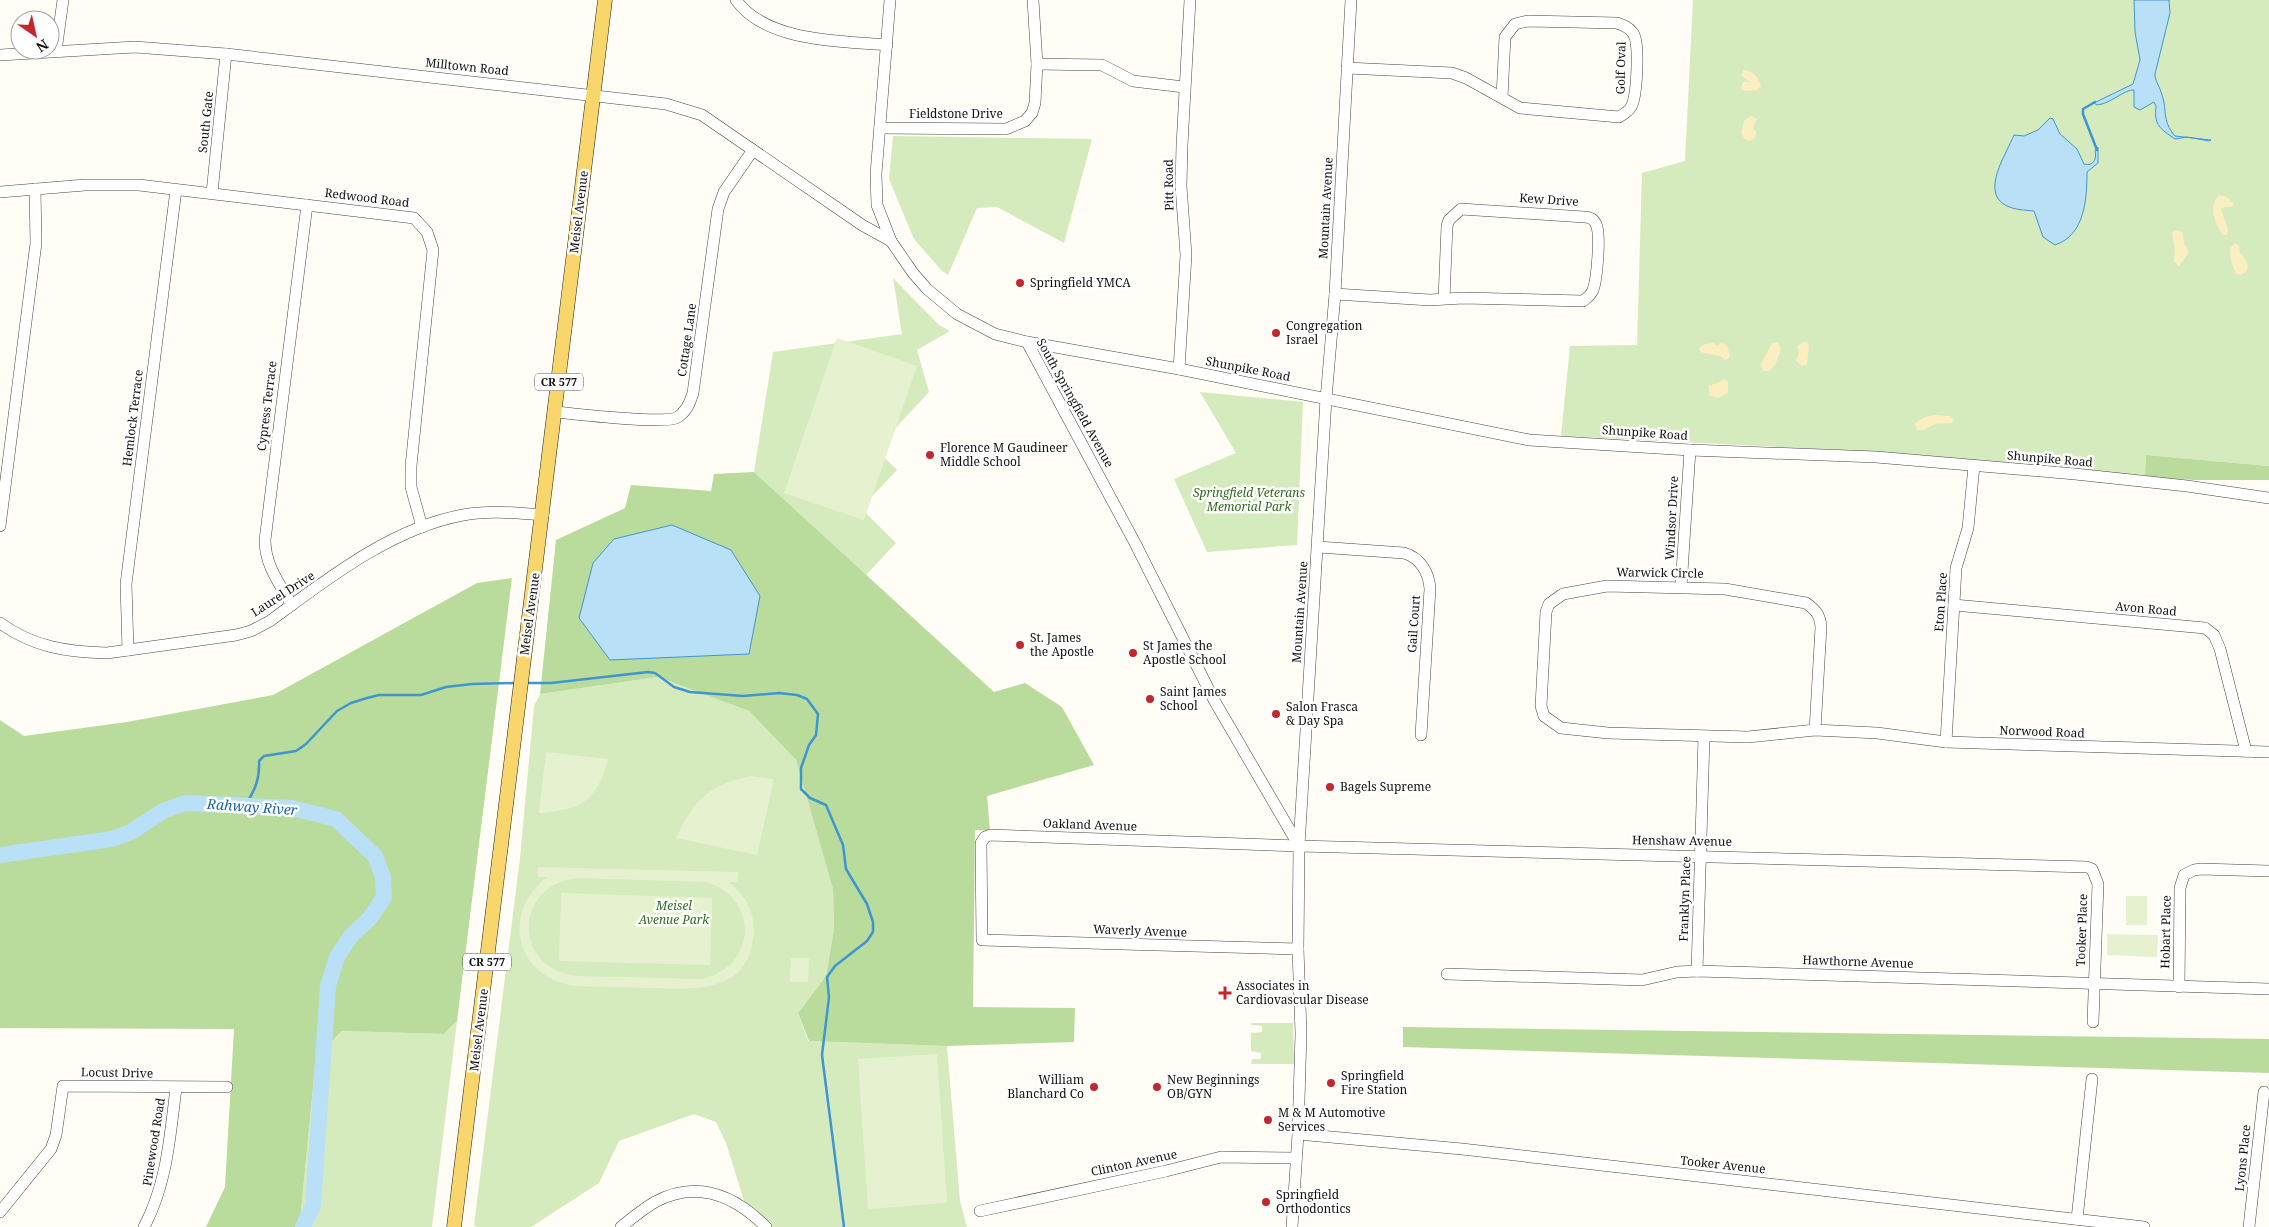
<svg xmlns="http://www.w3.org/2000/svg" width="2269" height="1227" viewBox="0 0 2269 1227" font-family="'Noto Serif',serif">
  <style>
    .green { fill: #d5ebbd }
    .forest { fill: #b9dc9c }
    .sand { fill: #fbeec1 }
    .pitch { fill: #e6f2cf; fill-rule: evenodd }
    .water { fill: #b9e0f7; stroke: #3f96cf }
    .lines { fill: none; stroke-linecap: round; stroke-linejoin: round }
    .stream { stroke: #3f96cf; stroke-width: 2.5 }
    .river { stroke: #b9e0f7; stroke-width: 16 }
    .minor-casing { stroke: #444; stroke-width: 12 }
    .major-casing { stroke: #222; stroke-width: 15 }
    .minor { stroke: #fff; stroke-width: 11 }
    .major { stroke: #f9d66b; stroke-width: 14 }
    .poi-dot { fill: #c4262e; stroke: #fff; stroke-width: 2 }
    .labels { text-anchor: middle; stroke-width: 5; stroke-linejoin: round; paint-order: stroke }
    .shield { fill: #fff; stroke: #585858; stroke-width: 1 }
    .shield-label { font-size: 11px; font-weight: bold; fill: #111 }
    .street-label { font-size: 12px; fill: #111; stroke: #fff }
    .poi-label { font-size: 12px; fill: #111; stroke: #fff; text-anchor: start }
    .park-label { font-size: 12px; font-style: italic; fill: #2f6b1f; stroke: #fff }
    .water-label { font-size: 14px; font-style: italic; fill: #1768a6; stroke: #fff }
  </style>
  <rect width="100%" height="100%" fill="#fffdf5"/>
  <g class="green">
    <path d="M 1693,0 L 2269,0 L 2269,466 L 2146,455 L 2145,477 L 1840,450 L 1561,436 L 1570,346 L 1637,345 L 1642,173 L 1685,161 Z"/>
    <path d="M 893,136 L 1092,139 L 1064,243 L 997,207 L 977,208 L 948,275 L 942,271 L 914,239 L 889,179 Z"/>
    <path d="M 893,278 L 939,325 L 950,331 L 917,350 L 929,392 L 876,449 L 897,470 L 861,508 L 896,543 L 866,575 L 754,472 L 773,352 L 902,334 Z"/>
    <path d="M 1200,392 L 1303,402 L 1297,545 L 1207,552 L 1174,479 L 1236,453 Z"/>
    <path d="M 658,677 L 749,711 L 796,760 L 833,888 L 834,929 L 826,976 L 798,1013 L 808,1041 L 947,1046 L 960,1201 L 967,1227 L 767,1227 L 745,1204 L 726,1143 L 716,1122 L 694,1114 L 619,1141 L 599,1183 L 531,1227 L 477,1227 L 474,1225 L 520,858 L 534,706 L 540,694 Z"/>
    <path d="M 457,1021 L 432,1227 L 297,1227 L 301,1211 L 316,1057 L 342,1031 L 444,1034 Z"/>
    <path d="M 1251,1023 L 1293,1023 L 1294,1064 L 1251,1064 L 1252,1059 L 1261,1059 L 1261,1053 L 1251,1051 L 1251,1033 L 1262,1032 L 1262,1026 L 1251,1025 Z"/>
  </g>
  <g class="forest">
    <path d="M 2146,455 L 2269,466 L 2269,480 L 2194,480 L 2145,477 Z"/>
    <path d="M 754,472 L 994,692 L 1025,683 L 1062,707 L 1094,765 L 987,796 L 990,831 L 975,830 L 973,1007 L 1075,1008 L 1074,1042 L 947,1046 L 809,1041 L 798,1013 L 826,976 L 834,929 L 833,889 L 796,760 L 749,711 L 658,677 L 540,694 L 556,540 L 625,508 L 631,485 L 711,491 L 714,474 Z"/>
    <path d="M 512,578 L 457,1021 L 444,1034 L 342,1031 L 316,1057 L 301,1211 L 297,1227 L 206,1227 L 225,1187 L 234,1029 L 0,1028 L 0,720 L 24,736 L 127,722 L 273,695 L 477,583 Z"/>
    <path d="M 1403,1027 L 2269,1039 L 2269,1073 L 1403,1047 Z"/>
  </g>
  <g class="sand">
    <path d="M 1743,70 C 1753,70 1759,78 1761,86 L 1757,90 L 1744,91 L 1741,88 L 1743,82 L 1750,82 L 1741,75 Z"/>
    <path d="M 1751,116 L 1757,119 L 1753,127 L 1756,132 L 1755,138 L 1750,141 L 1745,139 L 1741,134 L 1744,121 Z"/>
    <path d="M 2219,195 L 2227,197 L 2234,204 L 2232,207 L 2225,207 L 2221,209 L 2228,229 L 2227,235 L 2223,235 C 2215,225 2208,205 2219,195 Z"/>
    <path d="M 2176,230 L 2183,232 L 2184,243 L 2189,252 L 2179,266 L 2174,262 L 2175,251 L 2172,233 Z"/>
    <path d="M 2235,243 L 2239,246 L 2240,253 C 2246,258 2249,264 2247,271 L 2241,275 L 2236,274 L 2231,261 L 2230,248 Z"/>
    <path d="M 1805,341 L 1809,345 L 1807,365 L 1801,366 L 1796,360 L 1799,353 L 1797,346 Z"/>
    <path d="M 1778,342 L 1781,349 L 1776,363 L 1770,371 L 1763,371 L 1761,364 L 1772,343 Z"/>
    <path d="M 1713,343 L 1717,346 L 1721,343 L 1727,345 L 1730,356 L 1728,359 L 1725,360 L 1720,356 L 1700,352 L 1699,348 L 1705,344 Z"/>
    <path d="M 1725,379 L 1728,382 L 1728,393 L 1718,398 L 1710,396 L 1708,386 L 1717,383 Z"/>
    <path d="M 1935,415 L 1949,416 L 1954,420 L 1952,423 L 1935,424 L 1924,430 L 1917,430 L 1915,424 C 1920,418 1928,416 1935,415 Z"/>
  </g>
  <g class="pitch">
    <path d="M 837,338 L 917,366 L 864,520 L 784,493 Z"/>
    <path d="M 546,752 L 608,759 C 597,801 581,810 539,813 Z"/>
    <path d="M 750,776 L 774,779 L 757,855 L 676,838 C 694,800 707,786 750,776 Z"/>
    <path d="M 538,867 L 738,872 L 737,882 L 729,882 C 746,896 757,915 753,939 C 746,995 691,989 649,988 C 624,987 600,987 575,986 C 516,978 500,914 547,877 L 538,877 ZM 579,878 L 707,882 C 759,899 757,964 704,979 L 576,976 C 511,968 514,883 579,878 Z"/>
    <path d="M 561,893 L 712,898 L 710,965 L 559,961 Z"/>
    <rect x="2126" y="896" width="21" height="29"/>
    <path d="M 2107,934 L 2158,935 L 2157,957 L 2107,955 Z"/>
    <path d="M 791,958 L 809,958 L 808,982 L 790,982 Z"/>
    <path d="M 937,1054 L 947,1203 L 868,1209 L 858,1059 Z"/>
  </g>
  <g class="water">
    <path d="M 2134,0 L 2169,0 L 2170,13 L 2155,74 C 2155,81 2159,85 2161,92 C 2168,109 2161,120 2175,136 L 2211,140 L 2209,141 L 2187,137 L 2175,139 C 2159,128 2154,125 2156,106 L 2154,102 L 2140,110 L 2134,107 L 2134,90 C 2125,89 2110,104 2097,105 L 2094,103 L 2133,84 L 2140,60 L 2135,32 Z"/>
    <path d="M 2050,118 L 2053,119 L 2060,134 L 2077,149 L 2084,164 C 2094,167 2097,158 2095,150 L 2098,147 L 2098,163 L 2087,172 C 2087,199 2085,235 2055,245 L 2043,237 L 2034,211 C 2025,210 2015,210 2007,206 C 1979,193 2007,153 2014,135 L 2024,136 L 2038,130 Z"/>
    <path d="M 672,525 L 731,550 L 760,596 L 749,654 L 610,660 L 579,618 L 593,563 L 614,539 Z"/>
  </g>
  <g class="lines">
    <g class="stream">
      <path d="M 2095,102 L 2083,109 L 2083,114 L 2097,150"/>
      <path d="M 526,683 L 551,683 L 648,672 L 655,673 L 674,687 L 690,692 L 743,696 L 779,693 L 797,695 L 807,699 L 818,714 L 816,735 L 809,745 L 801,768 L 801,789 L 810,798 L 826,805 L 843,845 L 846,869 L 867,904 L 873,922 L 873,932 L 867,941 L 835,966 L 827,977 L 829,997 L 822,1055 L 844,1227"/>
      <path d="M 245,806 C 255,790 260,779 259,761 L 264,756 L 296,751 L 306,744 L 337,711 L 351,703 L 367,698 L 379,695 L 421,695 L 446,687 L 472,684 L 515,683"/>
    </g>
    <path class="river" d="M 0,855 L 112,839 L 131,832 L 163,811 L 185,803 L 292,808 L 336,819 L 375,856 L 383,877 L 384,897 L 370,918 L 351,936 L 337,957 L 328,986 L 313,1206 L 303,1227"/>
    <defs>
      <g id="minor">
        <path d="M 736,0 C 766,42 840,41 887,45"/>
        <path d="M 890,0 L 876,174 L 877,205 L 891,241 L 913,273 L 927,289 L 957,314 L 995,334 L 1027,342 L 1179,369 L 1529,440 L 1690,450 L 1876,457 L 2075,474 L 2187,486 L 2269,498"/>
        <path d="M 56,51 L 63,0"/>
        <path d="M 0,55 L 135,47 L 226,54 L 666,104 L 702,115 L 862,225 L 891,241"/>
        <path d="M 1037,64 L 1102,65 L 1133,81 L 1184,87"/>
        <path d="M 1347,68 L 1452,73 L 1466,78 L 1520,108 L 1619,117 C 1624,114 1628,112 1631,107 C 1637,97 1640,43 1633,33 C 1629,27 1623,25 1617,23 L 1528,21 L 1515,24 L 1505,37 L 1502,97"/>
        <path d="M 880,128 L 1006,129 L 1025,121 L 1032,113 L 1035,103 L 1037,64 L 1033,0"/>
        <path d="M 0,192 L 85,185 L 139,185 L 414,218 L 427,232 L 433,250 L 411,466 L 411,487 L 422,527"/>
        <path d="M 212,193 L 226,54"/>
        <path d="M 1335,294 L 1430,300 L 1463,298 L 1583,301 C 1587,298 1591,295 1593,290 C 1597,279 1601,234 1596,224 C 1594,219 1589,217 1584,217 L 1461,209 L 1449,220 L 1447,226 L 1444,299"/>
        <path d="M 1027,342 L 1135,543 L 1214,700 L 1299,846"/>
        <path d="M 1179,369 L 1186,255 L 1181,186 L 1182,145 L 1190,0"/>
        <path d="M 555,412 C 578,414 660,424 676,418 C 686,413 690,403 693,393 L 718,209 L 724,192 L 753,150"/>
        <path d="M 0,526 L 36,243 L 35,189"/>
        <path d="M 1318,547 L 1404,553 C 1421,558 1429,573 1430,589 L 1421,735"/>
        <path d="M 1681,587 L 1690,450"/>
        <path d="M 292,605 C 279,583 265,565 265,540 L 307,205"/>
        <path d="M 1954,605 L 2205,628 L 2214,635 L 2220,649 L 2246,751"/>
        <path d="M 0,623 C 33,647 67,652 107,653 L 236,635 L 251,631 L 270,621 C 327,579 392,528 463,515 C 490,510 517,513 543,515"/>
        <path d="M 128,650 L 126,584 L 176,190"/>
        <path d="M 1815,730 L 1821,627 C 1820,615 1816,610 1806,603 L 1725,589 L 1607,586 L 1563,594 L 1549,604 L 1546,612 L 1541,706 L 1544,716 L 1561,728 L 1608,733 L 1748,737 L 1815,730 L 1877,733 L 1946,742 L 2269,752"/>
        <path d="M 1946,742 L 1956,568 L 1968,528 L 1974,466"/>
        <path d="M 1298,949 L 982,940 L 981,843 L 985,837 L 990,835 L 1299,846 L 2087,867 L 2092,869 L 2098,884 L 2093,1022"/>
        <path d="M 1697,971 L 1704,737"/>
        <path d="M 1447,974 L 1642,980 L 1677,972 L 1697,971 L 2269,989"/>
        <path d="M 2179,987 L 2180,888 L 2184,875 L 2194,870 L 2201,869 L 2269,871"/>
        <path d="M 1298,1134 L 1462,1149 L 2144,1227"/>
        <path d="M 980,1211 L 1166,1171 L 1221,1157 L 1296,1158"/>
        <path d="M 0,1212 L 51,1149 L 56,1135 L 63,1086 L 227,1087"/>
        <path d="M 2077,1219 L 2092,1079"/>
        <path d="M 144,1227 C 167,1184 170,1136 176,1088"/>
        <path d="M 621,1227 C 632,1218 643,1209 655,1202 C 698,1179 735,1196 766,1227"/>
        <path d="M 1292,1227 L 1298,1134 L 1301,1033 L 1298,949 L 1299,846 L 1326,399 L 1335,294 L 1351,0"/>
        <path d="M 2249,1227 L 2264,1092"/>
      </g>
      <path id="major" d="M 454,1227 L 605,0"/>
    </defs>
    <use href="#minor" class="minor-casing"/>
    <use href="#major" class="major-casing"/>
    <use href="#minor" class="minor"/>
    <use href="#major" class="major"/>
  </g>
  <g class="poi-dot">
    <circle cx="1020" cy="283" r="5"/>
    <circle cx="1276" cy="333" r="5"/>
    <circle cx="930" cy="455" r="5"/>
    <circle cx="1020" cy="645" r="5"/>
    <circle cx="1133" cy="653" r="5"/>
    <circle cx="1150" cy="699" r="5"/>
    <circle cx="1276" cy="714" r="5"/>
    <circle cx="1330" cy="787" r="5"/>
    <path d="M1222.5 985.5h5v5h5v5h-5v5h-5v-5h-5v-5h5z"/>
    <circle cx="1331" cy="1083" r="5"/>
    <circle cx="1094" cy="1087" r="5"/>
    <circle cx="1157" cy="1087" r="5"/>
    <circle cx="1268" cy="1120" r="5"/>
    <circle cx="1266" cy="1202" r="5"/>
  </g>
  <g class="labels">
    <g class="shield">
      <rect x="535" y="373.5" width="48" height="17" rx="4"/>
      <rect x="463" y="953.5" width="48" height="17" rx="4"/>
    </g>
    <g class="shield-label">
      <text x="559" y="386">CR 577</text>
      <text x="487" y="966">CR 577</text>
    </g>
    <g class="street-label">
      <text transform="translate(467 67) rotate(6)" y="4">Milltown Road</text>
      <text transform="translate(1621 68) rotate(-89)" y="4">Golf Oval</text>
      <text x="956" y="118">Fieldstone Drive</text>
      <text transform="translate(206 122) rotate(-84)" y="4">South Gate</text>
      <text transform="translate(1169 185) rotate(-91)" y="4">Pitt Road</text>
      <text transform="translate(367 198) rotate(7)" y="4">Redwood Road</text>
      <text transform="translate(1549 200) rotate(4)" y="4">Kew Drive</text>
      <text transform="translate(1326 208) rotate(-87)" y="4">Mountain Avenue</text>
      <text transform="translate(579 212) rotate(-83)" y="4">Meisel Avenue</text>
      <text transform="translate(687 340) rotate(-82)" y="4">Cottage Lane</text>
      <text transform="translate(1248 369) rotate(11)" y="4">Shunpike Road</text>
      <text transform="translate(1075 403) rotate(61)" y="4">South Springfield Avenue</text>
      <text transform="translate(267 406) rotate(-83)" y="4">Cypress Terrace</text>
      <text transform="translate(133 418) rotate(-83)" y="4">Hemlock Terrace</text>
      <text transform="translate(1645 433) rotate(4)" y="4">Shunpike Road</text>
      <text transform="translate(2050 459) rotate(5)" y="4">Shunpike Road</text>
      <text transform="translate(1672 518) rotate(-87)" y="4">Windsor Drive</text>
      <text transform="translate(1660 573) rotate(1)" y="4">Warwick Circle</text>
      <text transform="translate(283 594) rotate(-33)" y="4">Laurel Drive</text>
      <text transform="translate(1941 602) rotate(-86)" y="4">Eton Place</text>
      <text transform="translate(2146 609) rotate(5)" y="4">Avon Road</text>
      <text transform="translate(1300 612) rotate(-86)" y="4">Mountain Avenue</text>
      <text transform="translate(530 614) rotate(-82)" y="4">Meisel Avenue</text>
      <text transform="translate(1414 624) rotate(-86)" y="4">Gail Court</text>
      <text transform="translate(2042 732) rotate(2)" y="4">Norwood Road</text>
      <text transform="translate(1090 825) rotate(2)" y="4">Oakland Avenue</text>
      <text transform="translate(1682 841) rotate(1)" y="4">Henshaw Avenue</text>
      <text transform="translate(1685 899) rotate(-88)" y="4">Franklyn Place</text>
      <text transform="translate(2082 930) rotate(-88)" y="4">Tooker Place</text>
      <text transform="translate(1140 931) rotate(2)" y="4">Waverly Avenue</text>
      <text transform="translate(2166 932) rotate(-89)" y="4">Hobart Place</text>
      <text transform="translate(1858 962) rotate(2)" y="4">Hawthorne Avenue</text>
      <text transform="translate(479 1030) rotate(-83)" y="4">Meisel Avenue</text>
      <text transform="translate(117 1073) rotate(1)" y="4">Locust Drive</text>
      <text transform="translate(154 1142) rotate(-81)" y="4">Pinewood Road</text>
      <text transform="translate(2243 1158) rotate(-84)" y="4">Lyons Place</text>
      <text transform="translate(1134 1163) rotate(-12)" y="4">Clinton Avenue</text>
      <text transform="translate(1723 1165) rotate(6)" y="4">Tooker Avenue</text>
    </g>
    <g class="poi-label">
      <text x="1030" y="287">Springfield YMCA</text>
      <text x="1286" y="330">Congregation<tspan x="1286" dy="14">Israel</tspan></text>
      <text x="940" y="452">Florence M Gaudineer<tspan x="940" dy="14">Middle School</tspan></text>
      <text x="1030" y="642">St. James<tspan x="1030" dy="14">the Apostle</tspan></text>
      <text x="1143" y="650">St James the<tspan x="1143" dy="14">Apostle School</tspan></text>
      <text x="1160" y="696">Saint James<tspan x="1160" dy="14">School</tspan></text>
      <text x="1286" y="711">Salon Frasca<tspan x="1286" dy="14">&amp; Day Spa</tspan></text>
      <text x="1340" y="791">Bagels Supreme</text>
      <text x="1236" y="990">Associates in<tspan x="1236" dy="14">Cardiovascular Disease</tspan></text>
      <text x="1341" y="1080">Springfield<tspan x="1341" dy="14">Fire Station</tspan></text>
      <text x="1084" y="1084" text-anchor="end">William<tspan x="1084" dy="14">Blanchard Co</tspan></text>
      <text x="1167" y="1084">New Beginnings<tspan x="1167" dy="14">OB/GYN</tspan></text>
      <text x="1278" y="1117">M &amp; M Automotive<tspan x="1278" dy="14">Services</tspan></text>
      <text x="1276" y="1199">Springfield<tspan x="1276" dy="14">Orthodontics</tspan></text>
    </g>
    <g class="park-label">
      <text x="1249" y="497">Springfield Veterans<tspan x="1249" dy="14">Memorial Park</tspan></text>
      <text x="674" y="910">Meisel<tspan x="674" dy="14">Avenue Park</tspan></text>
    </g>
    <g class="water-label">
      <text transform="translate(252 807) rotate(4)" y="5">Rahway River</text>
    </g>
  </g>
  <g transform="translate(35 35) rotate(146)"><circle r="24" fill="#ffffff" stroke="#a0a0a0"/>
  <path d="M0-4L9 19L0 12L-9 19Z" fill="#c4262e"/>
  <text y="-8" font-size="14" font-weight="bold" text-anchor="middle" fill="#111111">N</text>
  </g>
</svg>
